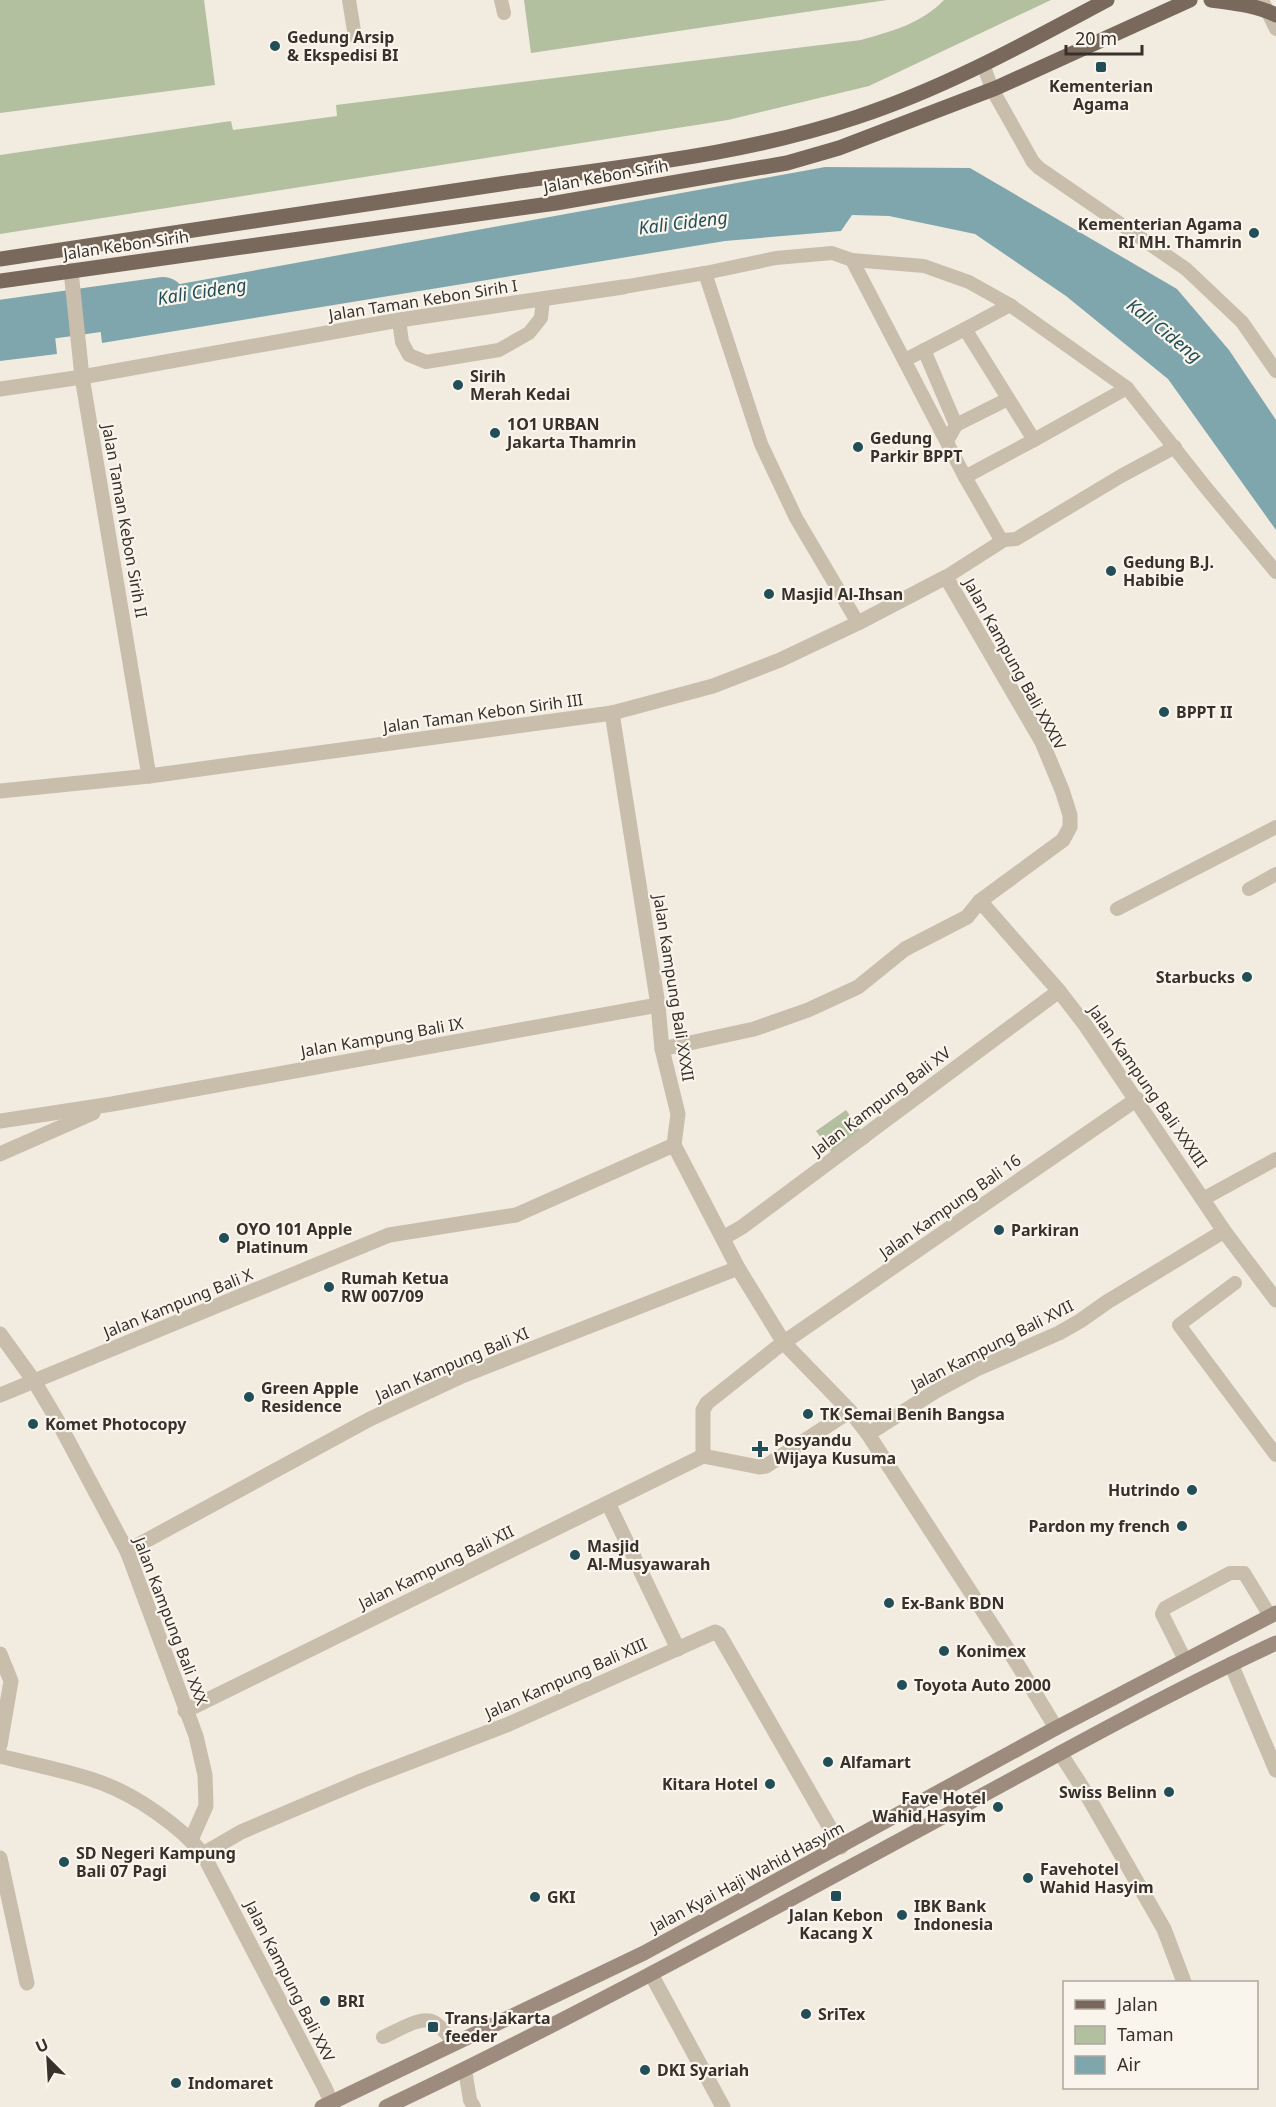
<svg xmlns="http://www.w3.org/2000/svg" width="1276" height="2107" viewBox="0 0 1276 2107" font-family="'Noto Sans',sans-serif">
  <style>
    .green { fill: #b2c0a0 }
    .water { fill: #80a6ad }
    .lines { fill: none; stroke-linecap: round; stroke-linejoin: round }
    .river { stroke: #80a6ad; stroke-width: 46 }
    .lane { stroke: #c9bdac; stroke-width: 14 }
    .street { stroke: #c9bdac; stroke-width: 15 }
    .secondary { stroke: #9d8c7d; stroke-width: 15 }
    .primary { stroke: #79695d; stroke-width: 15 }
    .poi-dot { fill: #224e57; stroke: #f9f5ec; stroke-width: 2 }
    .labels { text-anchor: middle; stroke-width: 4.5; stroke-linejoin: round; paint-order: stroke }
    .poi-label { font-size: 16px; font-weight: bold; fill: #38302b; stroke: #f9f5ec; text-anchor: start }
    .street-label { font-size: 16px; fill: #38302b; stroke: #f9f5ec }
    .water-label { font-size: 18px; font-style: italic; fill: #224e57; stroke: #f9f5ec }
  </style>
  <rect width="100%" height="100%" fill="#f2ebe0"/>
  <g class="green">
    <path d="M 0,0 L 204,0 L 215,85 L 0,113 Z"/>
    <path d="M 524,0 L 887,0 L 531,53 Z"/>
    <path d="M 944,0 L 1051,0 L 869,86 L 728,120 L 0,234 L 0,155 L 231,121 L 233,130 L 337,116 L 336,105 L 861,40 C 892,31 921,24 944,0 Z"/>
    <path d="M 846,1110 L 869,1142 L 839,1163 L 816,1131 Z"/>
  </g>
  <g class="water">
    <path d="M 825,167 L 970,168 L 1177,289 L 1229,350 L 1276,420 L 1276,530 L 1168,379 L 1066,296 L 975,234 L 889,216 L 852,215 L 841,231 L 725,241 L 102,343 L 97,299 Z"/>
    <path d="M 52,309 L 57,354 L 0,361 L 0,315 Z"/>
  </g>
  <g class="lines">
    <path class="river" d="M 0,323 L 163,300"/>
    <g class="lane">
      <path d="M 349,0 L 355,37"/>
      <path d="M 501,0 L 504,13"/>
      <path d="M 1262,0 L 1276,29"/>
      <path d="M 983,64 L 992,89 L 1033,162 L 1039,168 L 1186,269 L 1242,322 L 1276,371"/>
      <path d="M 852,260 L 965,477 L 1000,538 L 1004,540 L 1016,539 L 1121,476 L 1175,447"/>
      <path d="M 705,273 L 761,444 L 796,518 L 858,623"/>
      <path d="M 623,287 L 705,273 L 776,258 L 832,253 L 852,260 L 924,266 L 969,282 L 1010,305 L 1127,388 L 1207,489 L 1276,572"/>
      <path d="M 399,320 L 402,342 L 409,355 L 426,362 L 499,350 L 529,333 L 541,318 L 543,299"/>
      <path d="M 965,329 L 1010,305"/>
      <path d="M 924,350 L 956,425 L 947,441"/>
      <path d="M 905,360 L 965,329 L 1034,440"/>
      <path d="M 956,425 L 1008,399"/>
      <path d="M 965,477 L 1034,440 L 1127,388"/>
      <path d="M 946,577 L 1004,540"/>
      <path d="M 1249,889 L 1276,874"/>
      <path d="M 1117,909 L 1276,827"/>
      <path d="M 1203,1199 L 1276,1159"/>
      <path d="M 1235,1283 L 1179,1325 L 1276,1455"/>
      <path d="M 1185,1660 L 1162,1614 L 1165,1608 L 1230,1573 L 1244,1573 L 1270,1616"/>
      <path d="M 383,2037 C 396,2032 420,2015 434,2022 C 442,2027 449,2037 455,2044"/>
      <path d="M 465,2070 L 470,2100 L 474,2107"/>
    </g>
    <g class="street">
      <path d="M 71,271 L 82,377 L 149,776"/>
      <path d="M 0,389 L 82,377 L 399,320 L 623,287"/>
      <path d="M 612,713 L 658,1005 L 662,1049 L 678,1114 L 674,1145 L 738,1268 L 784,1343 L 850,1411 L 868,1434 L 1018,1665 L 1056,1728"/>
      <path d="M 0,791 L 149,776 L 612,713 L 713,686 L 780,660 L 858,623 L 946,577 L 1042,742 L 1062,790 L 1070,815 L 1070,827 L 1063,840 L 980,901 L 967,917 L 905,949 L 858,987 L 808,1010 L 754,1029 L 662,1049"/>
      <path d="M 980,901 L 1059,991 L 1086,1026 L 1224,1231 L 1276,1300"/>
      <path d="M 0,1121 L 112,1104 L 658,1005"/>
      <path d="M 0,1154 L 93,1113"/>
      <path d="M 723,1238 L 742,1227 L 1059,991"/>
      <path d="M 0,1334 L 34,1381 L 56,1418 L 127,1551 L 196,1736 L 205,1775 L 206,1806 L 191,1840"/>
      <path d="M 0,1395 L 389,1235 L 516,1215 L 674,1145"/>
      <path d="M 868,1434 L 936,1391 L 977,1369 L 1059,1333 L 1080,1321 L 1107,1302 L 1224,1231"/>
      <path d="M 703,1456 L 703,1410 L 707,1403 L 780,1345 L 1137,1099"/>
      <path d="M 608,1503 L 678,1649"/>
      <path d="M 127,1551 L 370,1419 L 462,1376 L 738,1268"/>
      <path d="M 0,1654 L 11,1681 L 0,1745"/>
      <path d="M 1231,1664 L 1276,1770"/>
      <path d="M 185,1711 L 703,1456 L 759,1467 L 766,1466 L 850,1411"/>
      <path d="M 1060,1753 L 1084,1790 L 1164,1929 L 1184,1982"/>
      <path d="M 0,1756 C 34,1765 70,1771 102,1783 C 137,1796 180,1826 203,1854 L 325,2088 L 333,2107"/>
      <path d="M 203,1854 L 241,1832 L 361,1781 L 509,1724 L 715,1632 L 719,1634 L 841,1847"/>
      <path d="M 0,1858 L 27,1983"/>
      <path d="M 651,1974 L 723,2107"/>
    </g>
    <g class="secondary">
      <path d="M 322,2107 L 644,1953 L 1056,1728 L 1276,1613"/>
      <path d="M 386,2107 C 579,2016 766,1912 954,1811 C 1060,1753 1166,1694 1276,1643"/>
    </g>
    <g class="primary">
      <path d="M 1211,0 C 1233,3 1256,5 1276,15"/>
      <path d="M 0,259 C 169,235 338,207 507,183 C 625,166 744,155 857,117 C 945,88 1026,43 1107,0"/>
      <path d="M 0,281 L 556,203 L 787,163 L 839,148 L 996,88 L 1190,0"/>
    </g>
  </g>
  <g class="poi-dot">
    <circle cx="275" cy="46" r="6"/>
    <rect x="1095" y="61" width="12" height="12" rx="3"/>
    <circle cx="1254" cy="233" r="6"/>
    <circle cx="458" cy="385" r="6"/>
    <circle cx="495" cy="433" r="6"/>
    <circle cx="858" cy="447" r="6"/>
    <circle cx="1111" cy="571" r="6"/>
    <circle cx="769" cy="594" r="6"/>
    <circle cx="1164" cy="712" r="6"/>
    <circle cx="1247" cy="977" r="6"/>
    <circle cx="999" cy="1230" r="6"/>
    <circle cx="224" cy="1238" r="6"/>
    <circle cx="329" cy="1287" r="6"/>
    <circle cx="249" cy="1397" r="6"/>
    <circle cx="808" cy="1414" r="6"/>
    <circle cx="33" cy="1424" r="6"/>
    <path d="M757 1440h6v6h6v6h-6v6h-6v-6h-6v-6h6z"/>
    <circle cx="1192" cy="1490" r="6"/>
    <circle cx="1182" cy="1526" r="6"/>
    <circle cx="575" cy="1555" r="6"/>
    <circle cx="889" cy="1603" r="6"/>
    <circle cx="944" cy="1651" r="6"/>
    <circle cx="902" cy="1685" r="6"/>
    <circle cx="828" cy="1762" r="6"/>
    <circle cx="770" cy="1784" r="6"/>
    <circle cx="1169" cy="1792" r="6"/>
    <circle cx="998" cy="1807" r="6"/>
    <circle cx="64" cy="1862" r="6"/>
    <circle cx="1028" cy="1878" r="6"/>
    <rect x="830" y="1890" width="12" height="12" rx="3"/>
    <circle cx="535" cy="1897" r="6"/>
    <circle cx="902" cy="1915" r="6"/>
    <circle cx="325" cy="2001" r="6"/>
    <circle cx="806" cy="2014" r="6"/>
    <rect x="427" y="2021" width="12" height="12" rx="3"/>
    <circle cx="645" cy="2070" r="6"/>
    <circle cx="176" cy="2083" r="6"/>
  </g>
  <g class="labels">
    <g class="poi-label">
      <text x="287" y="43">Gedung Arsip<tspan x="287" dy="18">&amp; Ekspedisi BI</tspan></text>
      <text x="1101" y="92" text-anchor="middle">Kementerian<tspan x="1101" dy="18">Agama</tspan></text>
      <text x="1242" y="230" text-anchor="end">Kementerian Agama<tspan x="1242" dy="18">RI MH. Thamrin</tspan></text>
      <text x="470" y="382">Sirih<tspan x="470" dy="18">Merah Kedai</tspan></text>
      <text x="507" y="430">1O1 URBAN<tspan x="507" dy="18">Jakarta Thamrin</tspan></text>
      <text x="870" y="444">Gedung<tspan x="870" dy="18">Parkir BPPT</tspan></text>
      <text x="1123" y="568">Gedung B.J.<tspan x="1123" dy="18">Habibie</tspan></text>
      <text x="781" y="600">Masjid Al-Ihsan</text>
      <text x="1176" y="718">BPPT II</text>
      <text x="1235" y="983" text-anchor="end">Starbucks</text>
      <text x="236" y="1235">OYO 101 Apple<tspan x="236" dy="18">Platinum</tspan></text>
      <text x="1011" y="1236">Parkiran</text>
      <text x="341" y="1284">Rumah Ketua<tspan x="341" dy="18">RW 007/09</tspan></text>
      <text x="261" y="1394">Green Apple<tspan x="261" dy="18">Residence</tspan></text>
      <text x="820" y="1420">TK Semai Benih Bangsa</text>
      <text x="45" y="1430">Komet Photocopy</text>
      <text x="774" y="1446">Posyandu<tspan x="774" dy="18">Wijaya Kusuma</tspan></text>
      <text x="1180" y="1496" text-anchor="end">Hutrindo</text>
      <text x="1170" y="1532" text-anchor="end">Pardon my french</text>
      <text x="587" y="1552">Masjid<tspan x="587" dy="18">Al-Musyawarah</tspan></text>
      <text x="901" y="1609">Ex-Bank BDN</text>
      <text x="956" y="1657">Konimex</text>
      <text x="914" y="1691">Toyota Auto 2000</text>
      <text x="840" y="1768">Alfamart</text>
      <text x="758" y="1790" text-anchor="end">Kitara Hotel</text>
      <text x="1157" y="1798" text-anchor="end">Swiss Belinn</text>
      <text x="986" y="1804" text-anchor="end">Fave Hotel<tspan x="986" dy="18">Wahid Hasyim</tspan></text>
      <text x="76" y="1859">SD Negeri Kampung<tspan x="76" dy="18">Bali 07 Pagi</tspan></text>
      <text x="1040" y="1875">Favehotel<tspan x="1040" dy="18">Wahid Hasyim</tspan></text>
      <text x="547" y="1903">GKI</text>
      <text x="914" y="1912">IBK Bank<tspan x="914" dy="18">Indonesia</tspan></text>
      <text x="836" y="1921" text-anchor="middle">Jalan Kebon<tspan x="836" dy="18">Kacang X</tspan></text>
      <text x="337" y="2007">BRI</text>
      <text x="818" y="2020">SriTex</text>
      <text x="445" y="2024">Trans Jakarta<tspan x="445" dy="18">feeder</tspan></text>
      <text x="657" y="2076">DKI Syariah</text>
      <text x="188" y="2089">Indomaret</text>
    </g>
    <g class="street-label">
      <text transform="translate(606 176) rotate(-10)" y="6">Jalan Kebon Sirih</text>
      <text transform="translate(126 245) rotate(-8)" y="6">Jalan Kebon Sirih</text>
      <text transform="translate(423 300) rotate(-9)" y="6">Jalan Taman Kebon Sirih I</text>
      <text transform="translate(125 521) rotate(80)" y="6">Jalan Taman Kebon Sirih II</text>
      <text transform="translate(1015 664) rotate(61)" y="6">Jalan Kampung Bali XXXIV</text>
      <text transform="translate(483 713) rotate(-8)" y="6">Jalan Taman Kebon Sirih III</text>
      <text transform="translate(674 988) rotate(81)" y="6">Jalan Kampung Bali XXXII</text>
      <text transform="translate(382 1037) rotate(-10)" y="6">Jalan Kampung Bali IX</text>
      <text transform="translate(1148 1086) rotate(55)" y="6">Jalan Kampung Bali XXXIII</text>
      <text transform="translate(881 1101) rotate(-37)" y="6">Jalan Kampung Bali XV</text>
      <text transform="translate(950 1206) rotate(-35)" y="6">Jalan Kampung Bali 16</text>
      <text transform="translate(178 1303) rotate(-22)" y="6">Jalan Kampung Bali X</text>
      <text transform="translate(992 1345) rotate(-27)" y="6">Jalan Kampung Bali XVII</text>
      <text transform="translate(452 1364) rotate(-23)" y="6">Jalan Kampung Bali XI</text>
      <text transform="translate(436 1567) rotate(-26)" y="6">Jalan Kampung Bali XII</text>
      <text transform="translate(171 1621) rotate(69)" y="6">Jalan Kampung Bali XXX</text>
      <text transform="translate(566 1678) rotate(-24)" y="6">Jalan Kampung Bali XIII</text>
      <text transform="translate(747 1877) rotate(-28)" y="6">Jalan Kyai Haji Wahid Hasyim</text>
      <text transform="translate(290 1981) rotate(63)" y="6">Jalan Kampung Bali XXV</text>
    </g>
    <g class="water-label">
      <text transform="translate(683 223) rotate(-7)" y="6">Kali Cideng</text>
      <text transform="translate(202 292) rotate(-9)" y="6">Kali Cideng</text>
      <text transform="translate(1164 331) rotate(39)" y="6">Kali Cideng</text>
    </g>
  </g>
  <rect x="1063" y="1981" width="195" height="108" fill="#f9f5ec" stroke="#aca69f" stroke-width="1.5"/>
  <rect x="1075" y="2000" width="30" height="9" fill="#79695d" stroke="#aca69f" stroke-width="1.5"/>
  <text x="1117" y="2011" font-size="18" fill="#38302b">Jalan</text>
  <rect x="1075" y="2026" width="30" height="18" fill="#b2c0a0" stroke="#aca69f" stroke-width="1.5"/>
  <text x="1117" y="2041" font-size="18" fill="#38302b">Taman</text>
  <rect x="1075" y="2056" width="30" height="18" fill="#80a6ad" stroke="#aca69f" stroke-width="1.5"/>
  <text x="1117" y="2071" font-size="18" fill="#38302b">Air</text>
  <g transform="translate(48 2059) rotate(336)" stroke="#f9f5ec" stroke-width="4.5" paint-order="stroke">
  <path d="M0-4.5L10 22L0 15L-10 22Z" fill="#38302b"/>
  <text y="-9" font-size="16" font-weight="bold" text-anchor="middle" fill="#38302b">U</text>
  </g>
  <path d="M1066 45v9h76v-9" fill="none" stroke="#38302b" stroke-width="3"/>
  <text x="1075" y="45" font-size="18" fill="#38302b" stroke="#f9f5ec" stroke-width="4.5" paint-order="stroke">20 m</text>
</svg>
